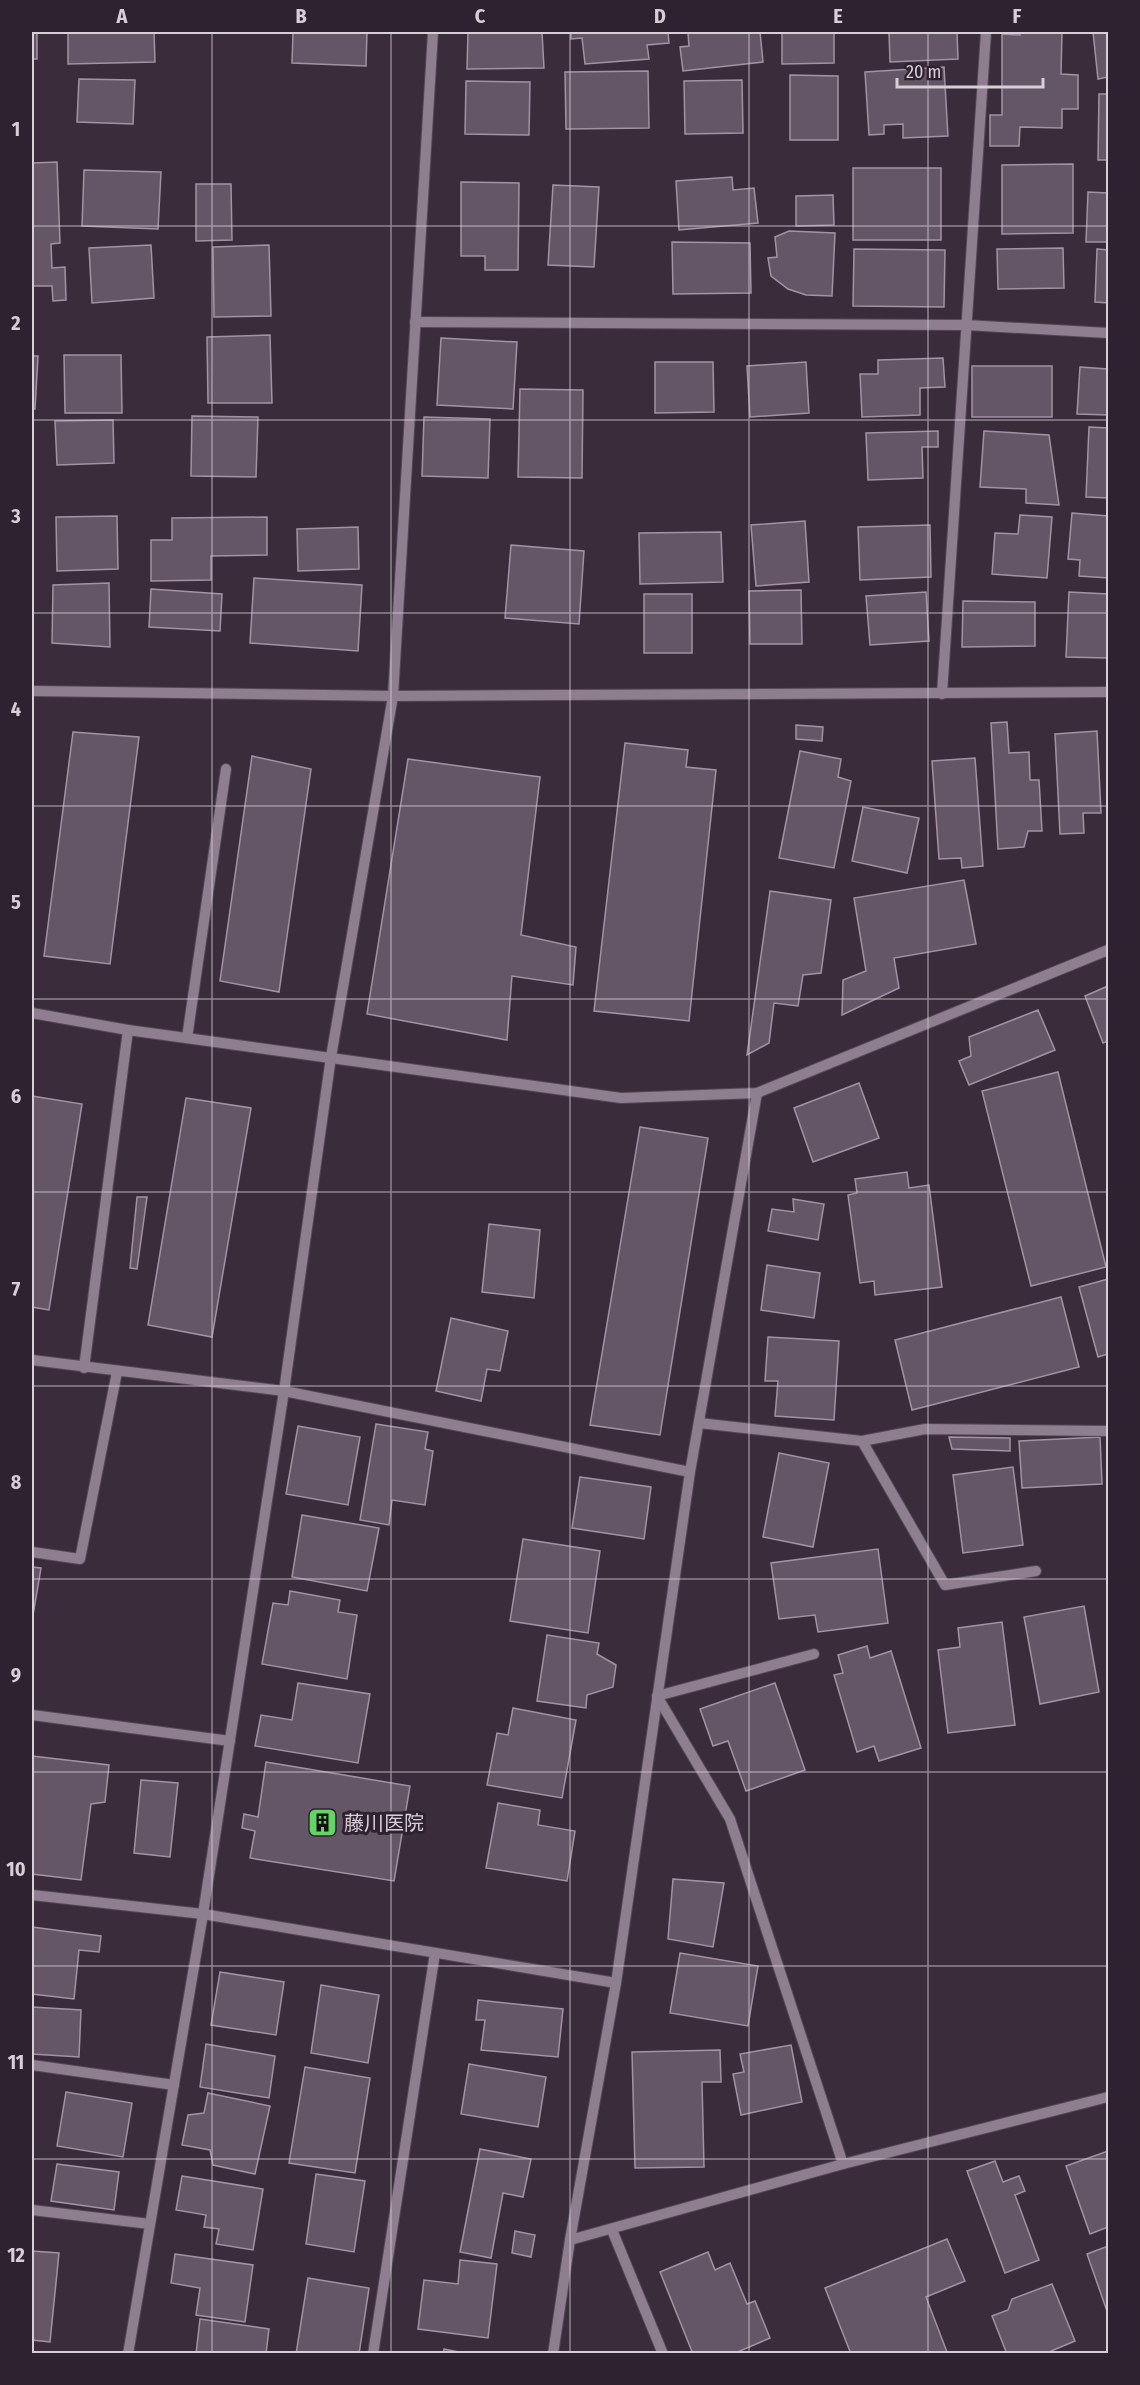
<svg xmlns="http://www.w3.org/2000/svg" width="1140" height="2385" viewBox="0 0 1140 2385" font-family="'Fira Sans Condensed','Noto Sans JP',sans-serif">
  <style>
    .building { fill: #655667; stroke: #a392a4; stroke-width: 1.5 }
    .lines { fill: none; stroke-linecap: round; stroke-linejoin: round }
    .minor-casing { stroke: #544855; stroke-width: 12 }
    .minor { stroke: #8e7e8f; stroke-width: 10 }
    .grid { fill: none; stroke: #d7ced8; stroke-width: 1.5; stroke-opacity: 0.55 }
    .labels { text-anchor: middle; stroke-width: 6; stroke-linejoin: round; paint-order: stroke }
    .poi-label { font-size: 20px; fill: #d7ced8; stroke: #2f2230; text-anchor: start }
    .neatline { fill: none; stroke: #d7ced8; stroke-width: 2 }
    .grid-label { font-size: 20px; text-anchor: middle; font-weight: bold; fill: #d7ced8 }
  </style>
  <rect width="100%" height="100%" fill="#3a2c3b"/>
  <g class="building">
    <rect x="32" y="32" width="5" height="27"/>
    <path d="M 68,32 L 154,32 L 155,62 L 68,64 Z"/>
    <path d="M 293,32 L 367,32 L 366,66 L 292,63 Z"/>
    <path d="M 468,32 L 542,32 L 544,68 L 467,69 Z"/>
    <path d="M 571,32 L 668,32 L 669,43 L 647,45 L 649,59 L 585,64 L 582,38 L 571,39 Z"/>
    <path d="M 704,32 L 760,32 L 763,62 L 683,71 L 680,47 L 689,46 L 688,33 Z"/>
    <path d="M 782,32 L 834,32 L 834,63 L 782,64 Z"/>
    <path d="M 889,32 L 957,32 L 958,59 L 890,62 Z"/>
    <path d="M 1020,32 L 1062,32 L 1061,74 L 1078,75 L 1078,109 L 1062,109 L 1062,128 L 1020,127 L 1019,146 L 990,146 L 990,115 L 1002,115 L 1002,34 L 1020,35 Z"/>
    <path d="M 1093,32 L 1108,32 L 1108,77 L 1098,79 Z"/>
    <path d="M 944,67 L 948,136 L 903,138 L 903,124 L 884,125 L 884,134 L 869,135 L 865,72 Z"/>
    <path d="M 648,71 L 649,128 L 566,129 L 565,72 Z"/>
    <path d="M 790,75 L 838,76 L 838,140 L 790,140 Z"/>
    <path d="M 79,79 L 135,80 L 133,124 L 77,122 Z"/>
    <path d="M 742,80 L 743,133 L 685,134 L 684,81 Z"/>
    <path d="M 466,81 L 530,82 L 529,135 L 465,134 Z"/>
    <path d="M 1099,94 L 1108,94 L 1108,160 L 1098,160 Z"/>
    <path d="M 57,162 L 60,243 L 51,244 L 52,268 L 65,267 L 66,300 L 53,301 L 52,286 L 32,286 L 32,163 Z"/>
    <path d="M 1073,164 L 1073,233 L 1002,234 L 1002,165 Z"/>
    <rect x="853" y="168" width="88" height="72"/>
    <path d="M 84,170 L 161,172 L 158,229 L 82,226 Z"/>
    <path d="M 732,177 L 733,190 L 754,188 L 758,223 L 679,230 L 676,181 Z"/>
    <path d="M 461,182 L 519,183 L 518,270 L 485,270 L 485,256 L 461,256 Z"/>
    <path d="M 196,184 L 231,184 L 232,240 L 196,241 Z"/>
    <path d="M 553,185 L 599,187 L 594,267 L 548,265 Z"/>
    <path d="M 1088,192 L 1108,193 L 1108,242 L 1086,242 Z"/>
    <path d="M 833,195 L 834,225 L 796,226 L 796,196 Z"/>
    <path d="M 789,231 L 835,233 L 832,296 L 806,295 L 788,289 L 771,276 L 768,258 L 777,257 L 775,237 Z"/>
    <path d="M 672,242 L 750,243 L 751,293 L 673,294 Z"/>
    <path d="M 151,245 L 154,298 L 92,303 L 89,248 Z"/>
    <path d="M 269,245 L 271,316 L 214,317 L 213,247 Z"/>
    <path d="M 1063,248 L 1064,288 L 998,289 L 997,249 Z"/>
    <path d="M 854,249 L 945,250 L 944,307 L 853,306 Z"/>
    <path d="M 1097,249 L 1108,250 L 1108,303 L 1095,302 Z"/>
    <path d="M 270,335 L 272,403 L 208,403 L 207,337 Z"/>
    <path d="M 441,338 L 517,342 L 513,409 L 437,405 Z"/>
    <path d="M 64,355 L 121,355 L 122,413 L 65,413 Z"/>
    <path d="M 32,356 L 38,356 L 35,409 L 32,409 Z"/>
    <path d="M 943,358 L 945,387 L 920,388 L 920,415 L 862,417 L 860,374 L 878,374 L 878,360 Z"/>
    <path d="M 655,362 L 713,362 L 714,412 L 655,413 Z"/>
    <path d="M 806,362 L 809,413 L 750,417 L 747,366 Z"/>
    <rect x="972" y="366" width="80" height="51"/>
    <path d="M 1080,367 L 1108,369 L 1108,415 L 1077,414 Z"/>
    <path d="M 520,389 L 583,390 L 582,478 L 518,477 Z"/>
    <path d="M 192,416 L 258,417 L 256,477 L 191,476 Z"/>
    <path d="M 424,417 L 490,419 L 488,478 L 422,476 Z"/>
    <path d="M 113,420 L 114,463 L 57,465 L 55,421 Z"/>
    <path d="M 1089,427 L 1108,428 L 1108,498 L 1086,497 Z"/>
    <path d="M 938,431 L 938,447 L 922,447 L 923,478 L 868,480 L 866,433 Z"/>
    <path d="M 984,431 L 1049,435 L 1059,505 L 1026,503 L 1026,489 L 980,487 Z"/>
    <path d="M 1072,513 L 1108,516 L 1108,578 L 1079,576 L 1080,560 L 1068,559 Z"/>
    <path d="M 1020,515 L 1052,517 L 1047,578 L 992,574 L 995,533 L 1018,534 Z"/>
    <path d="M 117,516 L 118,569 L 57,571 L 56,517 Z"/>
    <path d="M 267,517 L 267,555 L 211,556 L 211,580 L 151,581 L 151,540 L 172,540 L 172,518 Z"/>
    <path d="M 805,521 L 809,582 L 756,586 L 751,525 Z"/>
    <path d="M 930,525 L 931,577 L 860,580 L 858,527 Z"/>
    <path d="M 358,527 L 359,569 L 298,571 L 297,529 Z"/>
    <path d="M 721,532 L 723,582 L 640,584 L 639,533 Z"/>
    <path d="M 511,545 L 584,551 L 579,624 L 505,618 Z"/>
    <path d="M 254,578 L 362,585 L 358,651 L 250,643 Z"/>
    <path d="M 109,583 L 110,647 L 52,643 L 53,585 Z"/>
    <path d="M 151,589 L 222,594 L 220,631 L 149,627 Z"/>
    <path d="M 801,590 L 802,644 L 750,644 L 749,591 Z"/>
    <path d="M 926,592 L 929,641 L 870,645 L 866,596 Z"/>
    <path d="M 1069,592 L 1108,594 L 1108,658 L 1066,657 Z"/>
    <rect x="644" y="594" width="48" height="59"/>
    <path d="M 963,601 L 1035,602 L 1035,646 L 962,647 Z"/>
    <path d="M 1007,722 L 1009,753 L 1029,752 L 1030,780 L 1039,780 L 1042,831 L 1028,831 L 1024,847 L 998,849 L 991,723 Z"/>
    <path d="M 796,725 L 823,727 L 822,741 L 796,739 Z"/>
    <path d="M 1097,731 L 1101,813 L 1083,813 L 1084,833 L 1060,834 L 1055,734 Z"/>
    <path d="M 73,732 L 139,737 L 110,964 L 44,956 Z"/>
    <path d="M 625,743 L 688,750 L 686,767 L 716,770 L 689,1021 L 594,1011 Z"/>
    <path d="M 800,751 L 841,759 L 838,777 L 851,781 L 834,868 L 779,858 Z"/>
    <path d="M 252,756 L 311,769 L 279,992 L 220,981 Z"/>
    <path d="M 975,758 L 983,866 L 962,868 L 961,858 L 939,859 L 932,761 Z"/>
    <path d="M 408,759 L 540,777 L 521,935 L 576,947 L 573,985 L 512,976 L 507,1040 L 367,1014 Z"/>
    <path d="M 863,807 L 919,818 L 907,873 L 852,861 Z"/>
    <path d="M 964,880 L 976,944 L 894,958 L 899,988 L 842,1015 L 843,980 L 866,971 L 854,898 Z"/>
    <path d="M 770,891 L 831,900 L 821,973 L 803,975 L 798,1006 L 774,1003 L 769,1043 L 747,1055 Z"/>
    <path d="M 1108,986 L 1108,1041 L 1103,1043 L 1085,996 Z"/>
    <path d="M 1038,1010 L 1055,1050 L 969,1085 L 959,1061 L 971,1056 L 969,1037 Z"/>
    <path d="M 1058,1072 L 1106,1267 L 1031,1286 L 982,1091 Z"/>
    <path d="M 859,1083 L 879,1138 L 813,1162 L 794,1108 Z"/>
    <path d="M 32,1096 L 82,1104 L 49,1310 L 32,1307 Z"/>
    <path d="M 186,1098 L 251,1108 L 212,1337 L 148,1325 Z"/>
    <path d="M 640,1127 L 708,1138 L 660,1435 L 590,1425 Z"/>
    <path d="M 907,1172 L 909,1188 L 929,1185 L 942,1287 L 875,1295 L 874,1281 L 860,1283 L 848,1195 L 857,1193 L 855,1179 Z"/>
    <path d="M 137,1197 L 147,1197 L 137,1269 L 130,1268 Z"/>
    <path d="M 793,1199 L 824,1204 L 818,1240 L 768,1231 L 772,1209 L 794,1212 Z"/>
    <path d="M 489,1224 L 540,1230 L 534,1298 L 482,1292 Z"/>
    <path d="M 767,1265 L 820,1273 L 814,1318 L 761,1310 Z"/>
    <path d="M 1108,1279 L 1108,1354 L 1098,1357 L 1079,1287 Z"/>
    <path d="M 1061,1297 L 1079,1367 L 912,1410 L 895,1340 Z"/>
    <path d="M 451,1318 L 508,1331 L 500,1371 L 487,1369 L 481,1401 L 436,1391 Z"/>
    <path d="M 768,1337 L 839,1341 L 834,1420 L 775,1416 L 778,1381 L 765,1381 Z"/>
    <path d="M 376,1424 L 428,1432 L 425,1449 L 433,1451 L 425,1505 L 392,1500 L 389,1525 L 360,1520 Z"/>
    <path d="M 298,1426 L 360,1437 L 348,1505 L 286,1494 Z"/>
    <path d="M 949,1437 L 1010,1438 L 1010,1451 L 952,1449 Z"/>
    <path d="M 1100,1437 L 1102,1484 L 1022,1488 L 1019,1441 Z"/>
    <path d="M 779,1453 L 829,1463 L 813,1547 L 763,1537 Z"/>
    <path d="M 1013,1467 L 1023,1545 L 963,1553 L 953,1475 Z"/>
    <path d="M 580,1477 L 651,1487 L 644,1539 L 572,1528 Z"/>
    <path d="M 302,1515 L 379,1528 L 367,1591 L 292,1577 Z"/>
    <path d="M 523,1539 L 600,1551 L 588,1633 L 510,1621 Z"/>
    <path d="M 878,1549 L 888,1623 L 818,1632 L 815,1615 L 779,1619 L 771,1563 Z"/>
    <path d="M 32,1567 L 41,1568 L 32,1621 Z"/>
    <path d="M 290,1591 L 340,1600 L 338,1612 L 357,1615 L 347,1679 L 262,1664 L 273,1603 L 288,1605 Z"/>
    <path d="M 1084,1606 L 1099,1692 L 1040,1704 L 1024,1617 Z"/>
    <path d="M 1002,1622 L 1015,1725 L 948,1733 L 938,1650 L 960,1647 L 958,1628 Z"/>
    <path d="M 547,1635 L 599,1643 L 597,1654 L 616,1665 L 613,1687 L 587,1695 L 586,1708 L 537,1701 Z"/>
    <path d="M 867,1646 L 870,1658 L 891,1651 L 921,1748 L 879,1761 L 874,1746 L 857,1752 L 834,1675 L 843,1673 L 838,1655 Z"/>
    <path d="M 298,1683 L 370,1694 L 358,1763 L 255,1746 L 261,1715 L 292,1720 Z"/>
    <path d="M 775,1683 L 805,1770 L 746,1791 L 728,1741 L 713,1746 L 700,1709 Z"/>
    <path d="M 513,1708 L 576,1720 L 562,1798 L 487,1785 L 497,1733 L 508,1735 Z"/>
    <path d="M 32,1756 L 109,1765 L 105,1802 L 91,1804 L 81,1880 L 32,1874 Z"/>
    <path d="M 266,1762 L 410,1786 L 394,1881 L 250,1858 L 255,1831 L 242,1828 L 244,1814 L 258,1817 Z"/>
    <path d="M 141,1780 L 178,1783 L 170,1857 L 134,1853 Z"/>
    <path d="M 498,1803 L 540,1810 L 538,1825 L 575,1831 L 567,1881 L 486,1868 Z"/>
    <path d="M 673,1879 L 724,1883 L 713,1947 L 668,1939 Z"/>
    <path d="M 32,1927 L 101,1936 L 99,1952 L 79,1950 L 74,1999 L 32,1994 Z"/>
    <path d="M 680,1953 L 758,1966 L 748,2026 L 670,2013 Z"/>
    <path d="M 220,1972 L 284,1982 L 276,2035 L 211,2025 Z"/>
    <path d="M 321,1985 L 379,1995 L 368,2063 L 311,2053 Z"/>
    <path d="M 478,2000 L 563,2009 L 558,2057 L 481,2050 L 485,2020 L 476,2020 Z"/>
    <path d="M 32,2007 L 81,2010 L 79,2057 L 32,2054 Z"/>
    <path d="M 206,2044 L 275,2056 L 269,2098 L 200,2087 Z"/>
    <path d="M 791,2045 L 802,2102 L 741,2115 L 733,2074 L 744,2072 L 740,2054 Z"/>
    <path d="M 720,2050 L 721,2082 L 702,2082 L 704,2167 L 635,2168 L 632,2052 Z"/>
    <path d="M 469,2064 L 546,2077 L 538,2127 L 461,2114 Z"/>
    <path d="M 305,2067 L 370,2078 L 355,2173 L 289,2163 Z"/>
    <path d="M 66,2092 L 132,2103 L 123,2157 L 57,2146 Z"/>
    <path d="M 208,2093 L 270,2106 L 255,2174 L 213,2165 L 210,2150 L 182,2145 L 188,2115 L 204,2113 Z"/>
    <path d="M 480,2149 L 531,2159 L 523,2197 L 503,2193 L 491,2258 L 460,2252 Z"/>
    <path d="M 1108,2151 L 1108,2227 L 1090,2234 L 1066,2166 Z"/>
    <path d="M 995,2161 L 1003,2182 L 1019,2176 L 1025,2191 L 1015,2195 L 1039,2260 L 1005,2273 L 967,2171 Z"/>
    <path d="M 57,2164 L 119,2172 L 114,2210 L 51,2201 Z"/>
    <path d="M 316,2174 L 365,2181 L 354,2252 L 306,2244 Z"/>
    <path d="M 182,2176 L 263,2189 L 253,2250 L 216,2244 L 219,2229 L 204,2227 L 206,2215 L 176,2210 Z"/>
    <path d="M 515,2231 L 535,2235 L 531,2257 L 512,2253 Z"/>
    <path d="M 947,2239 L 965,2281 L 926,2297 L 947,2352 L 942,2354 L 851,2354 L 825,2288 Z"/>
    <path d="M 1108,2246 L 1108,2314 L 1087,2254 Z"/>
    <path d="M 32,2251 L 59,2253 L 50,2342 L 32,2340 Z"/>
    <path d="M 708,2252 L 715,2270 L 730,2263 L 747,2304 L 755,2301 L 770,2338 L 733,2354 L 693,2354 L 660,2272 Z"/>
    <path d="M 175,2254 L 253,2265 L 245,2322 L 196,2315 L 200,2288 L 171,2283 Z"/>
    <path d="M 460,2260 L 497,2264 L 488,2338 L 418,2329 L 424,2280 L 458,2284 Z"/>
    <path d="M 308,2278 L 369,2288 L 359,2354 L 296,2354 Z"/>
    <path d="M 1052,2284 L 1075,2341 L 1051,2351 L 1051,2354 L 1007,2354 L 992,2316 L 1008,2310 L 1012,2299 Z"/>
    <path d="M 200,2319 L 269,2329 L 266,2354 L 196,2354 Z"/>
    <path d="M 444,2349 L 468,2354 L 443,2354 Z"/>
  </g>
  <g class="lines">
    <defs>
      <g id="minor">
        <path d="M 415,322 L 966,325 L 1108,333"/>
        <path d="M 32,691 L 393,696 L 1108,692"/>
        <path d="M 942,694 L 986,32"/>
        <path d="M 32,1013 L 128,1030 L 621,1098 L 757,1093 L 1108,950"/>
        <path d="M 187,1038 L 226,769"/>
        <path d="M 32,1360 L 284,1391 L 690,1472"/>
        <path d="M 84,1368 L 128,1030"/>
        <path d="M 699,1423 L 862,1441 L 945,1585 L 1036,1571"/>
        <path d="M 862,1441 L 925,1429 L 1108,1431"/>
        <path d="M 32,1552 L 80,1559 L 117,1372"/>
        <path d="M 814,1654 L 657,1696 L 730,1819 L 843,2164"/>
        <path d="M 32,1715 L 230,1741"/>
        <path d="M 32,1895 L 203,1914 L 616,1983"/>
        <path d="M 32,2065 L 174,2085"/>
        <path d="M 32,2210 L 150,2224"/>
        <path d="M 612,2230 L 663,2354"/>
        <path d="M 570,2240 L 843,2164 L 1108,2097"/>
        <path d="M 128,2354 L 203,1914 L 284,1391 L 331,1057 L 393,696 L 433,32"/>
        <path d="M 373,2354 L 435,1953"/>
        <path d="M 553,2354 L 570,2240 L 616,1983 L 690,1472 L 757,1093"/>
      </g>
    </defs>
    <use href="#minor" class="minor-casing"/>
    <use href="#minor" class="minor"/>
  </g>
  <path class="grid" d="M 212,32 L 212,2354M 391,32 L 391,2354M 570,32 L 570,2354M 749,32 L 749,2354M 928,32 L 928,2354M 32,226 L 1108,226M 32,420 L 1108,420M 32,613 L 1108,613M 32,806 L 1108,806M 32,999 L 1108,999M 32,1192 L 1108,1192M 32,1386 L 1108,1386M 32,1579 L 1108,1579M 32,1772 L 1108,1772M 32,1966 L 1108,1966M 32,2159 L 1108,2159"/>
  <defs>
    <symbol id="building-square" viewBox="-11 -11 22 22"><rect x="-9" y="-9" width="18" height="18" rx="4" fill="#65d467" stroke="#2f2230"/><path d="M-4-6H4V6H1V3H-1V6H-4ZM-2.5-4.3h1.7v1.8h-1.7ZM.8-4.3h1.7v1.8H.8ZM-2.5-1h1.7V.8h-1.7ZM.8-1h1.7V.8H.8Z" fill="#111"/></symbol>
  </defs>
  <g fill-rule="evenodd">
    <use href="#building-square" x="306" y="1806" width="33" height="33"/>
  </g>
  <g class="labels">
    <g class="poi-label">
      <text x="344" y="1830">藤川医院</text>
    </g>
  </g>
  <rect width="1140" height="2385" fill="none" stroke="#2f2230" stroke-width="66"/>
  <path d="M897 78v9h146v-9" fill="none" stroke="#d7ced8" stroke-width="3"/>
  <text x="906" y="78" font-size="18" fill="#d7ced8" stroke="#2f2230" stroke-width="4.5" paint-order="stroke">20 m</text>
  <rect x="33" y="33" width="1074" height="2319" class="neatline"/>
  <g class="grid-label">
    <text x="122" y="23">A</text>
    <text x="301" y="23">B</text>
    <text x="480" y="23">C</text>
    <text x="660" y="23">D</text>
    <text x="838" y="23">E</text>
    <text x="1017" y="23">F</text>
    <text x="16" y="136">1</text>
    <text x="16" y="330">2</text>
    <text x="16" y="523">3</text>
    <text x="16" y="716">4</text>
    <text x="16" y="909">5</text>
    <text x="16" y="1103">6</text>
    <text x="16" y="1296">7</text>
    <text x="16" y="1489">8</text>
    <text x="16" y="1682">9</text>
    <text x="16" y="1876">10</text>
    <text x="16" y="2069">11</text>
    <text x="16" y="2262">12</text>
  </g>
</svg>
